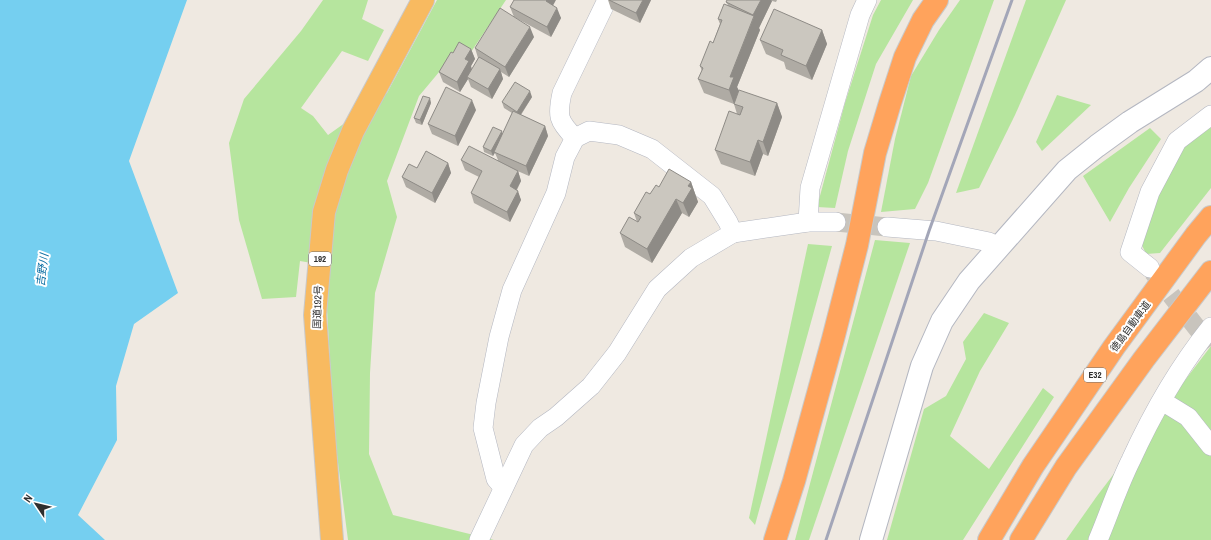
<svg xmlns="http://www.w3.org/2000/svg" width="1211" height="540" viewBox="0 0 1211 540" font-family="'Archivo Narrow','Noto Sans JP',sans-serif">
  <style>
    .green { fill: #b6e59e }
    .water { fill: #75cff0 }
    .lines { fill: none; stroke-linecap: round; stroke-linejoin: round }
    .minor-tunnel { stroke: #c8c4bd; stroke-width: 19; stroke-dasharray: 19 10; stroke-linecap: butt }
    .minor-casing { stroke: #b4b7c1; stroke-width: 20 }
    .tertiary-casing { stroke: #b4b7c1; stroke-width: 24 }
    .trunk-casing { stroke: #c9c9c9; stroke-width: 24 }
    .motorway-casing { stroke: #c9c9c9; stroke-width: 24 }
    .minor { stroke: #fff; stroke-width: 19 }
    .tertiary { stroke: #fff; stroke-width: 22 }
    .trunk { stroke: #f8ba60; stroke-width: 22 }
    .motorway { stroke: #ffa35c; stroke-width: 22 }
    .rail { stroke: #a3a6b8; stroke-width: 3 }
    .wall { fill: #afaba4 }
    .shaded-wall { fill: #8e8b86 }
    .building { fill: #cbc7bf; stroke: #8e8b86 }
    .labels { text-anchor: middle; stroke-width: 4; stroke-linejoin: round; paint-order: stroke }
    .shield { fill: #fff; stroke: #6d6d6d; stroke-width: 1 }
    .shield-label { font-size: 9px; font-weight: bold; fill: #2e2e2e }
    .street-label { font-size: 10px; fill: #2e2e2e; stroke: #fff }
    .water-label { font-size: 11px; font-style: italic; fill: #0d6fa3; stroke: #fff }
  </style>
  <rect width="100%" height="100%" fill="#efe9e1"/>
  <g class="green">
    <path d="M 323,0 L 368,0 L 362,19 L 384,30 L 368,61 L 342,51 L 301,108 L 313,116 L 328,135 L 387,93 L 437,0 L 506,0 L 471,52 L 450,59 L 419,96 L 387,181 L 397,217 L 375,293 L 370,373 L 369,454 L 393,515 L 494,540 L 348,540 L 334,432 L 327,309 L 329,266 L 300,261 L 296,297 L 262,299 L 239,220 L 229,143 L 244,99 L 301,31 Z"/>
    <path d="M 881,0 L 913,0 L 876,64 L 848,151 L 835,208 L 817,207 L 845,103 L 873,15 Z"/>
    <path d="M 960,0 L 994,0 L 928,183 L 915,209 L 881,212 L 895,139 L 911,76 L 939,30 Z"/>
    <path d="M 1026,0 L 1066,0 L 1015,115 L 979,188 L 956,193 Z"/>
    <path d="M 1057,95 L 1091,105 L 1042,151 L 1036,142 Z"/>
    <path d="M 1211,126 L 1211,188 L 1160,253 L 1146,254 L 1141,243 L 1155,198 L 1184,145 Z"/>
    <path d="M 1150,128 L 1161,139 L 1129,188 L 1110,222 L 1083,176 Z"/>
    <path d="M 875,240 L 910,243 L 809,540 L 795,540 Z"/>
    <path d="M 808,244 L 832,246 L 755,525 L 749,518 Z"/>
    <path d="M 984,313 L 1009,323 L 980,371 L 950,436 L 989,469 L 1043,388 L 1054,397 L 963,540 L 887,540 L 924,409 L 946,396 L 966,359 L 963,342 Z"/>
    <path d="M 1211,346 L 1211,540 L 1066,540 L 1097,496 Z"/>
  </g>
  <path class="water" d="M 0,0 L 187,0 L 129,161 L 178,293 L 134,324 L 116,386 L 117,440 L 78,515 L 105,540 L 0,540 Z"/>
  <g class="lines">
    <g class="minor-tunnel">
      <path d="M 836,222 L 887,227"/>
      <path d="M 1153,272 L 1211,346"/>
    </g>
    <defs>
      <g id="minor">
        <path d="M 575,138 C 558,121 557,116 562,93 L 607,0"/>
        <path d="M 808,222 L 810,188 L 860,15 L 867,0"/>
        <path d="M 887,227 L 936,231 L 989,242 L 998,247"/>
        <path d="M 1150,268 L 1130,252 L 1150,192 L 1177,141 L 1211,115"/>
        <path d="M 1162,401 L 1188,417 L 1211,446"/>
        <path d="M 503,487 L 496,479 L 483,428 L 486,403 L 499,337 L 512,290 L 556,193 L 565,157 L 575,138 L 589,131 L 619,135 L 652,149 L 712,196 L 728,222 L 733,233"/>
        <path d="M 479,540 L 524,445 L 540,428 L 556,417 L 591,386 L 617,353 L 657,289 L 691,258 L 733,233 L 808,222 L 836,222"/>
        <path d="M 1098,540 C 1109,514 1118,486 1131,460 C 1152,414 1179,367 1211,327"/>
      </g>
      <path id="tertiary" d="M 871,540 L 922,366 L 942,321 L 969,281 L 1067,170 L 1097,146 L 1130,122 L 1196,81 L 1211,68"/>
      <path id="trunk" d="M 332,540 L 315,315 L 324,212 L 337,170 L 353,131 L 423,0"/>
      <g id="motorway">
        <path d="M 775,540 L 794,481 L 833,339 L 857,245 L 875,153 L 890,103 L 905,57 L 923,20 L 937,0"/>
        <path d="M 989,540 L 1033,466 L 1114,347 L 1196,235 L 1211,217"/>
        <path d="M 1021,540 L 1066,467 L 1144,359 L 1211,272"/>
      </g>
    </defs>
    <use href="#minor" class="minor-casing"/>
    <use href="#tertiary" class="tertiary-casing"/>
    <use href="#trunk" class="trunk-casing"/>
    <use href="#motorway" class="motorway-casing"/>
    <use href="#minor" class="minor"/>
    <use href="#tertiary" class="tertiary"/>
    <use href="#trunk" class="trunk"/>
    <use href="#motorway" class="motorway"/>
    <path class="rail" d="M 826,540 L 929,231 L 1012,0"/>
  </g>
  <g class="wall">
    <path d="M 608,0 L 651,0 L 640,23 L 611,9 Z"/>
    <path d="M 727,0 L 777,0 L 776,2 L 772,1 L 759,28 L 760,30 L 737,87 L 739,91 L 777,103 L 782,117 L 768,156 L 763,154 L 755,176 L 721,164 L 715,150 L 737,114 L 734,104 L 704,93 L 698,79 L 702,71 L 700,66 L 713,43 L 720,24 L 718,19 L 728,5 L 726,2 Z"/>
    <path d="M 553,6 L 561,18 L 551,37 L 514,17 L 510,7 Z"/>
    <path d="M 822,30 L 827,44 L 812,80 L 786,69 L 784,62 L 766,54 L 760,40 Z"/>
    <path d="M 534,37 L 509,77 L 501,72 L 503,79 L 492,99 L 471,87 L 468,79 L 460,92 L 443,82 L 439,72 L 453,53 L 471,49 L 475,59 L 471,66 L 472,70 L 478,58 L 475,48 Z"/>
    <path d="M 532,97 L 521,115 L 545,126 L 548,136 L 529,176 L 513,169 L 518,171 L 521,181 L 517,190 L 521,200 L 510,222 L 474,203 L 471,193 L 479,177 L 465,170 L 461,160 L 498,160 L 495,153 L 493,156 L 484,152 L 483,147 L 503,134 L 512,113 L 504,108 L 502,102 Z"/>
    <path d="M 431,103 L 422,125 L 416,123 L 414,118 Z"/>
    <path d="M 476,110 L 458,146 L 432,134 L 428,124 Z"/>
    <path d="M 448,163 L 451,173 L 435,203 L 406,187 L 402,177 Z"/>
    <path d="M 691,182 L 698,202 L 689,217 L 682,213 L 652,263 L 625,247 L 620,233 L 637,222 L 634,213 L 650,194 L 659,187 Z"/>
  </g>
  <g class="shaded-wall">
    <path d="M 547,0 L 556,0 L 550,11 L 546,1 Z"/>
    <path d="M 643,0 L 651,0 L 640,23 L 636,13 Z"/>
    <path d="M 761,0 L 771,0 L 772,1 L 759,28 L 760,30 L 737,87 L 739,91 L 734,104 L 729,90 L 730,77 L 754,17 L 753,15 Z"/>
    <path d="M 557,8 L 561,18 L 551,37 L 547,27 Z"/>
    <path d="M 530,27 L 534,37 L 509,77 L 505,67 Z"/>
    <path d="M 822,30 L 827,44 L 812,80 L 806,66 Z"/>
    <path d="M 471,49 L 475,59 L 471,66 L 472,71 L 467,77 L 468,79 L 460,92 L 457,82 L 465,59 Z"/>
    <path d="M 500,69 L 503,79 L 492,99 L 488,89 Z"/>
    <path d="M 530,91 L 532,97 L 519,117 L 517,112 Z"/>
    <path d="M 430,98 L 431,103 L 422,125 L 420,120 Z"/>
    <path d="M 472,100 L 476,110 L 458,146 L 455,136 Z"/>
    <path d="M 777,103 L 782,117 L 768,156 L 763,142 Z"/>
    <path d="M 545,126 L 548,136 L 529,176 L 526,166 Z"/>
    <path d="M 502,131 L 503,136 L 493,156 L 491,151 Z"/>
    <path d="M 758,140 L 763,154 L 755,176 L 750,162 Z"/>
    <path d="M 448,163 L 451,173 L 435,203 L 432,193 Z"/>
    <path d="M 518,171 L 521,181 L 513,196 L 510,186 Z"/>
    <path d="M 691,182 L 698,202 L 689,217 L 683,203 L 688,186 Z"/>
    <path d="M 518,191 L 521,200 L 510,222 L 507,212 Z"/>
    <path d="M 676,199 L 682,213 L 652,263 L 647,249 Z"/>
  </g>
  <g class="building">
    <path d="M 514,0 L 547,0 L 546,1 L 557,8 L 547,27 L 510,7 Z"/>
    <path d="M 609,0 L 643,0 L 636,13 Z"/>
    <path d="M 727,0 L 761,0 L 753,15 L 726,2 Z"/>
    <path d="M 724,4 L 754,16 L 730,77 L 734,77 L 729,90 L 698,79 L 703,68 L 700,66 L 710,41 L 713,43 L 722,20 L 718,19 Z"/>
    <path d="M 500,8 L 530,27 L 505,67 L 475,48 Z"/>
    <path d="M 774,9 L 822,30 L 806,66 L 781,55 L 783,50 L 760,40 Z"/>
    <path d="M 459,42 L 471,49 L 465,59 L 469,61 L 457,82 L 439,72 L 451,52 L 453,53 Z"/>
    <path d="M 479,57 L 500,69 L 488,89 L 467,77 Z"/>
    <path d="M 515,82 L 530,91 L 517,112 L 502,102 Z"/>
    <path d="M 446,87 L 472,100 L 455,136 L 428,124 Z"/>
    <path d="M 739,90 L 777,103 L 763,142 L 758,140 L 750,162 L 715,150 L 729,111 L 740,115 L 743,107 L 734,104 Z"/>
    <path d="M 423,96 L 430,98 L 420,120 L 414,118 Z"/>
    <path d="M 513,111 L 545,126 L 526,166 L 494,152 Z"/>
    <path d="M 493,127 L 502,131 L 491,151 L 483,147 Z"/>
    <path d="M 469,146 L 518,171 L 510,186 L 518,191 L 507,212 L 471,193 L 482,171 L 461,160 Z"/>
    <path d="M 426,151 L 448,163 L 432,193 L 402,177 L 409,164 L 417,168 Z"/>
    <path d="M 669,169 L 691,182 L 688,186 L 692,188 L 683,203 L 676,199 L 647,249 L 620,233 L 629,217 L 638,222 L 641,217 L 634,213 L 646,192 L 650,194 L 656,185 L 659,187 Z"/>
  </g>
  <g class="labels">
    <g class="shield">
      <rect x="309" y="252" width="22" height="14" rx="3"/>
      <rect x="1084" y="368" width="22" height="14" rx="3"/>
    </g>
    <g class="shield-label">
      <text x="320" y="262">192</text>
      <text x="1095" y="378">E32</text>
    </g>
    <g class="street-label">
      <text transform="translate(317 307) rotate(-88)" y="4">国道192号</text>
      <text transform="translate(1130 326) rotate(-54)" y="4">徳島自動車道</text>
    </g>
    <g class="water-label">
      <text transform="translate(42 270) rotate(-83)" y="4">吉野川</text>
    </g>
  </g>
  <g transform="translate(36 504) rotate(305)" stroke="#ffffff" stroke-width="3" paint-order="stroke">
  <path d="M0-3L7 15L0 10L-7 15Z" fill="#2e2e2e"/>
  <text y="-6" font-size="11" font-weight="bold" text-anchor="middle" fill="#2e2e2e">N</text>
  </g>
</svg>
